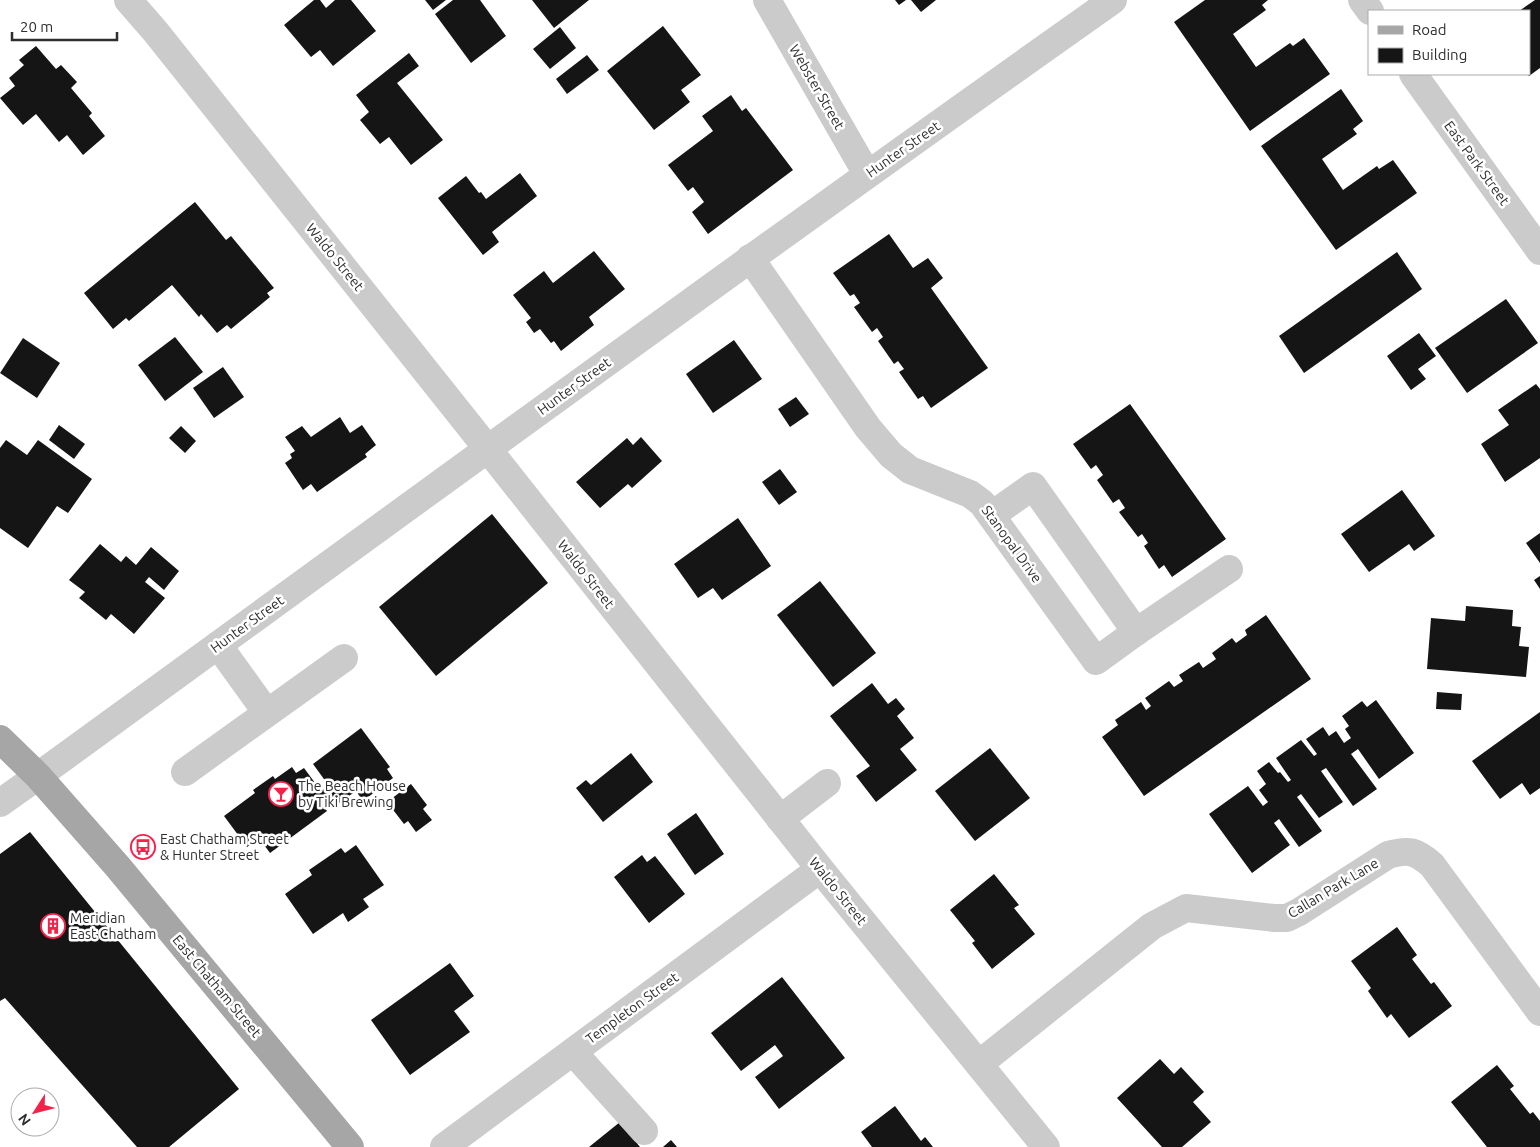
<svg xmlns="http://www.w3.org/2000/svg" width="1540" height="1147" viewBox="0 0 1540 1147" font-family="Ubuntu,sans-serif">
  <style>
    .building { fill: #151515 }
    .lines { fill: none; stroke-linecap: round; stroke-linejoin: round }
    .minor { stroke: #cbcbcb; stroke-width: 28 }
    .major { stroke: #a6a6a6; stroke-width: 28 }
    .labels { text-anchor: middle; stroke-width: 5; stroke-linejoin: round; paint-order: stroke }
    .street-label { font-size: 14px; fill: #2e2e2e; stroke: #fff }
    .poi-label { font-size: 14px; fill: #2e2e2e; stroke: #fff; text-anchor: start }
  </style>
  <rect width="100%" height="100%" fill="#fff"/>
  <g class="building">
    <path d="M 314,0 L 320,0 L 326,8 L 335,0 L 351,0 L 376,31 L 333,66 L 320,50 L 311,57 L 284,25 Z"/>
    <path d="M 425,0 L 446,0 L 433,10 Z"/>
    <path d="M 453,0 L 480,0 L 506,36 L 471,63 L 435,14 Z"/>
    <path d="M 532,0 L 589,0 L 554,28 Z"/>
    <path d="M 895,0 L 906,0 L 899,5 Z"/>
    <path d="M 911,0 L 936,0 L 921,12 Z"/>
    <path d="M 1205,0 L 1268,0 L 1262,5 L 1266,10 L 1233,34 L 1256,67 L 1290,43 L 1293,46 L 1304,38 L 1330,74 L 1250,131 L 1174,22 Z"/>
    <path d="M 1535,0 L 1540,0 L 1540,68 L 1529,76 L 1527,74 L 1529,74 L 1529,11 L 1519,11 Z"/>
    <path d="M 663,26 L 701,75 L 681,90 L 690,102 L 654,130 L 607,71 Z"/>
    <path d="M 560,27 L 576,48 L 550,69 L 533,49 Z"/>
    <path d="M 36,46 L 56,69 L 61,65 L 77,82 L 71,88 L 92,113 L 89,116 L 105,136 L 83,155 L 67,135 L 59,142 L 36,114 L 23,125 L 0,98 L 15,86 L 9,78 L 24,65 L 19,60 Z"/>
    <path d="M 409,53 L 419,66 L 397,83 L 443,140 L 411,165 L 389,137 L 380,144 L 360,120 L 369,112 L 356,95 Z"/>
    <path d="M 587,55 L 599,70 L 567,94 L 556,79 Z"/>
    <path d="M 1341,89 L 1363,121 L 1353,129 L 1357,134 L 1322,159 L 1343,190 L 1377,166 L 1379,169 L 1393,160 L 1417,193 L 1336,250 L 1261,146 Z"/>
    <path d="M 731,95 L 742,111 L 746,108 L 793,170 L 708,234 L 692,212 L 704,202 L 693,187 L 688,191 L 668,165 L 713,131 L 702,116 Z"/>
    <path d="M 520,173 L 537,196 L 492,232 L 499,242 L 483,255 L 438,198 L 466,176 L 479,193 L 481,192 L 486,199 Z"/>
    <path d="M 195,202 L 226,240 L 231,236 L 274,288 L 267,293 L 270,297 L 231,329 L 227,325 L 217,333 L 201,314 L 199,317 L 172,285 L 129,321 L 126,318 L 113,329 L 84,293 Z"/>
    <path d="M 889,234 L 913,268 L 928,258 L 943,278 L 931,288 L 988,368 L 931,408 L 923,396 L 918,399 L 899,372 L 904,369 L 898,361 L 894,364 L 878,341 L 883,337 L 877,328 L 872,332 L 854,307 L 860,303 L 854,294 L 850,296 L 833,273 Z"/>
    <path d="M 594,251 L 625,289 L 589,317 L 594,325 L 561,351 L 554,341 L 551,343 L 540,329 L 534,333 L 526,322 L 531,318 L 513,295 L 544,271 L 553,283 Z"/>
    <path d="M 1397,252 L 1422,289 L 1304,373 L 1279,336 Z"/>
    <path d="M 1506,299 L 1538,343 L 1467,393 L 1435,348 Z"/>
    <path d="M 1419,333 L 1436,356 L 1418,369 L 1426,379 L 1411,390 L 1387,356 Z"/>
    <path d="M 175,337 L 203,372 L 165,401 L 138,365 Z"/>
    <path d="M 23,338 L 60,363 L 37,398 L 0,373 Z"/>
    <path d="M 734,340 L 762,379 L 713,413 L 686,374 Z"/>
    <path d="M 223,367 L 244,397 L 214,418 L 193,388 Z"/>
    <path d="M 1536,384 L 1540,389 L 1540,458 L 1505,482 L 1481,444 L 1509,425 L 1498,410 Z"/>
    <path d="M 796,397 L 809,414 L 790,427 L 778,409 Z"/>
    <path d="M 1130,404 L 1226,539 L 1172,577 L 1164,565 L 1159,569 L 1144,546 L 1148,543 L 1142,534 L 1138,537 L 1119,512 L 1125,508 L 1119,499 L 1113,503 L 1097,480 L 1103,475 L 1096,465 L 1091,469 L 1073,444 Z"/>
    <path d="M 340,417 L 350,433 L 362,425 L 376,445 L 365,454 L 367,457 L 317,492 L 311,484 L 303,490 L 285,463 L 292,458 L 290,454 L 295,451 L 285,437 L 302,426 L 311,437 Z"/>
    <path d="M 59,425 L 85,444 L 74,459 L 49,440 Z"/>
    <path d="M 181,426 L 196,441 L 185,453 L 169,438 Z"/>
    <path d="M 641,437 L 662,461 L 632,488 L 628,484 L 600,508 L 576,482 L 627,438 L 633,445 Z"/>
    <path d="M 6,440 L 27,455 L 38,440 L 92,479 L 68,513 L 57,506 L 28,548 L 0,528 L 0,448 Z"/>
    <path d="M 780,469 L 797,492 L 779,505 L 762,482 Z"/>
    <path d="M 1402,490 L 1435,536 L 1414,551 L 1409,544 L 1369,572 L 1341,534 Z"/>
    <path d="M 492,514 L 548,583 L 436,676 L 379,607 Z"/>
    <path d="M 738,518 L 771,566 L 722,600 L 713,588 L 698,598 L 674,564 Z"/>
    <path d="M 1540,533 L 1540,563 L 1526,543 Z"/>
    <path d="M 100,544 L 121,562 L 126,556 L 136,565 L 151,547 L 179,571 L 164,590 L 149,577 L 145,582 L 165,598 L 134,634 L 111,614 L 106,620 L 79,598 L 85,592 L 69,580 Z"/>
    <path d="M 1540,576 L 1540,589 L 1534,580 Z"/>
    <path d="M 820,581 L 876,653 L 833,687 L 777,615 Z"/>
    <path d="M 1466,606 L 1513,610 L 1512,626 L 1521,627 L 1519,646 L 1529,647 L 1526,677 L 1427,669 L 1431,618 L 1465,621 Z"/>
    <path d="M 1266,615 L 1311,679 L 1144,796 L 1102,737 L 1118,725 L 1115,720 L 1141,702 L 1146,710 L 1151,706 L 1145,698 L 1169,681 L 1174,687 L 1183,681 L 1179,675 L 1199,662 L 1203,668 L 1216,659 L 1212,653 L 1232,638 L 1236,643 L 1247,635 L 1245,630 Z"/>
    <path d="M 872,683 L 888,704 L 896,698 L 905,709 L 897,716 L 914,738 L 900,749 L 917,770 L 876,802 L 856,776 L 870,766 L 830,716 Z"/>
    <path d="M 1437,692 L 1462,694 L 1461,710 L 1436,709 Z"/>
    <path d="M 1376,700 L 1414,753 L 1379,779 L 1358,749 L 1351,754 L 1377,789 L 1353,806 L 1326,768 L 1321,771 L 1343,802 L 1319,818 L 1301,794 L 1297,797 L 1322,831 L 1299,847 L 1279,819 L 1274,823 L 1290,845 L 1252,873 L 1209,814 L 1248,786 L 1263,806 L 1268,802 L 1259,790 L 1266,784 L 1257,771 L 1269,762 L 1278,773 L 1280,772 L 1288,782 L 1291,780 L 1276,758 L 1301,740 L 1314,756 L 1317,754 L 1306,739 L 1323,727 L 1329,736 L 1336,731 L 1344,743 L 1351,738 L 1345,729 L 1349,726 L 1342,716 L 1362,701 L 1367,707 Z"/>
    <path d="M 1540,712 L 1540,788 L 1530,795 L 1522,783 L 1500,799 L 1472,761 Z"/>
    <path d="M 361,728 L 390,767 L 387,769 L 393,778 L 363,801 L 356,791 L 339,803 L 336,798 L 324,807 L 327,811 L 270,853 L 259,838 L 247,847 L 224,816 L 255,793 L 253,790 L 273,776 L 275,779 L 292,767 L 296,773 L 304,768 L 321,791 L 329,786 L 313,764 Z"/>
    <path d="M 990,748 L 1030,798 L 975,841 L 935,791 Z"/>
    <path d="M 631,753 L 653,782 L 603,822 L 576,788 L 586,780 L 591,785 Z"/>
    <path d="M 411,784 L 427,805 L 423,809 L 432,820 L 416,832 L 408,821 L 404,824 L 387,802 Z"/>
    <path d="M 696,813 L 724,854 L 695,875 L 667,834 Z"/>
    <path d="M 30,832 L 239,1089 L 169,1147 L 137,1147 L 5,998 L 0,1001 L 0,854 Z"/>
    <path d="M 356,845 L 384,885 L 363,899 L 369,907 L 348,922 L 343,913 L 313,934 L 285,894 L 312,875 L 309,870 L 341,848 L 345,853 Z"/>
    <path d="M 642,855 L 647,862 L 655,856 L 685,894 L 649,923 L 614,877 Z"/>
    <path d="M 994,874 L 1019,905 L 1014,908 L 1035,934 L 992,969 L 972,943 L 975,941 L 950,910 Z"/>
    <path d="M 1397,927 L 1417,955 L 1412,959 L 1431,984 L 1434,982 L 1452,1006 L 1409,1038 L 1391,1014 L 1387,1018 L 1368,991 L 1371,988 L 1351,961 Z"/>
    <path d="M 450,963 L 474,996 L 454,1011 L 470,1032 L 410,1075 L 371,1020 Z"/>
    <path d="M 782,977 L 845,1058 L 779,1109 L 755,1077 L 783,1056 L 775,1045 L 741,1071 L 711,1033 Z"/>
    <path d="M 1160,1059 L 1174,1074 L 1181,1067 L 1204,1092 L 1193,1102 L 1211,1122 L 1182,1147 L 1162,1147 L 1117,1098 Z"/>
    <path d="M 1497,1065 L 1514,1086 L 1510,1089 L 1530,1114 L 1533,1112 L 1540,1121 L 1540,1147 L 1487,1147 L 1451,1102 Z"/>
    <path d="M 895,1106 L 921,1141 L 925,1137 L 933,1147 L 872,1147 L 861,1132 Z"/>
    <path d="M 620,1122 L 640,1147 L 589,1147 Z"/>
    <path d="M 671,1140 L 677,1147 L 663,1147 Z"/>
  </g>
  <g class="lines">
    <g class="minor">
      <path d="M 128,0 L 155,31 L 487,448 L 820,869 L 1046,1147"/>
      <path d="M 767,0 L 867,174"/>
      <path d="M 1362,0 L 1370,11"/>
      <path d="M 1413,74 L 1540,251"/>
      <path d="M 750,258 L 868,428 L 891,455 L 910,470 L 970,494 L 982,503 L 1096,661 L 1136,632 L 1229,569"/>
      <path d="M 992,515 L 1033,486 L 1136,632"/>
      <path d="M 218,645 L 267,713"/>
      <path d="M 185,772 L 344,658"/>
      <path d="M 0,803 L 38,776 C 396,516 752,255 1113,0"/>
      <path d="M 780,819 L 827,783"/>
      <path d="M 573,1052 L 644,1131"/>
      <path d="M 979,1064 L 1152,926 L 1186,908 L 1274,918 L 1287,918 L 1299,912 L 1388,855 C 1409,849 1416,851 1432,865 L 1540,1012"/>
      <path d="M 444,1147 L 820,869"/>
    </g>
    <path class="major" d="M 0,739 L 38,776 L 118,867 L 350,1147"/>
  </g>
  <defs>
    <symbol id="bar-ring" viewBox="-11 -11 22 22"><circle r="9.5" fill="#fff" stroke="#f42148" stroke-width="1.5"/><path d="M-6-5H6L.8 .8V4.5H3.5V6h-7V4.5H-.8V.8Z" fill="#f42148"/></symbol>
    <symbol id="bus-ring" viewBox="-11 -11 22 22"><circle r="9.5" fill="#fff" stroke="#f42148" stroke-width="1.5"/><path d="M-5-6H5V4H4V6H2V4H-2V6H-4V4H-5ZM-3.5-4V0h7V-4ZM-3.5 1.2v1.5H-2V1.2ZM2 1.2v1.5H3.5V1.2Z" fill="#f42148"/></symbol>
    <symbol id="building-ring" viewBox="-11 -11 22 22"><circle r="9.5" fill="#fff" stroke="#f42148" stroke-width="1.5"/><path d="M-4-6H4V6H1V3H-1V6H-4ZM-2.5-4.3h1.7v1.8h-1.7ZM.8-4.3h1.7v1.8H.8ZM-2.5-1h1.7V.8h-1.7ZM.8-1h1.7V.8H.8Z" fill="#f42148"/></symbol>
  </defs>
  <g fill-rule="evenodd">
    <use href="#bar-ring" x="267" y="780" width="28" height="28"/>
    <use href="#bus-ring" x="129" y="833" width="28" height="28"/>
    <use href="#building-ring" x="39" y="912" width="28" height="28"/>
  </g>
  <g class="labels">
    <g class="street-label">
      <text transform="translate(817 87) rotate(60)" y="5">Webster Street</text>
      <text transform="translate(903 149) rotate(-35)" y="5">Hunter Street</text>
      <text transform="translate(1477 163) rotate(54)" y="5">East Park Street</text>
      <text transform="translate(335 257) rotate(51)" y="5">Waldo Street</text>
      <text transform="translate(574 386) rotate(-36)" y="5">Hunter Street</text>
      <text transform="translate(1012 544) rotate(54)" y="5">Stanopal Drive</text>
      <text transform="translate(586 574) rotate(52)" y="5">Waldo Street</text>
      <text transform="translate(247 624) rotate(-36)" y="5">Hunter Street</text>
      <text transform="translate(1333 888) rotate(-31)" y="5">Callan Park Lane</text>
      <text transform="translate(838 891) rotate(51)" y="5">Waldo Street</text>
      <text transform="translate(217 986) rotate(50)" y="5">East Chatham Street</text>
      <text transform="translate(632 1008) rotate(-36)" y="5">Templeton Street</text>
    </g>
    <g class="poi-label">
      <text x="298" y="791">The Beach House<tspan x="298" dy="16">by Tiki Brewing</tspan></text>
      <text x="160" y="844">East Chatham Street<tspan x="160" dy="16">&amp; Hunter Street</tspan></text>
      <text x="70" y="923">Meridian<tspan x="70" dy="16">East Chatham</tspan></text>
    </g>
  </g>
  <rect x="1368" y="10" width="162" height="65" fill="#ffffff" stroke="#ababab"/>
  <rect x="1378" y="26" width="25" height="8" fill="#a6a6a6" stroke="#ababab"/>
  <text x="1412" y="35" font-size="15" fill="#2e2e2e">Road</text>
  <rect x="1378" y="48" width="25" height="15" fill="#151515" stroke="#ababab"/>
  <text x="1412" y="60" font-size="15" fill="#2e2e2e">Building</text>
  <g transform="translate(35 1112) rotate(234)"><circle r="24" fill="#ffffff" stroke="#ababab"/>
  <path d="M0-4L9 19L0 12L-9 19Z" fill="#f42148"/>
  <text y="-8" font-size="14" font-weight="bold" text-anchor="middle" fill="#2e2e2e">N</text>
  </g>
  <path d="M12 32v8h105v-8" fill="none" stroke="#2e2e2e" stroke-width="2.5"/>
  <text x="20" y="32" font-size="15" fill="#2e2e2e" stroke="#ffffff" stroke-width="4" paint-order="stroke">20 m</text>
</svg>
